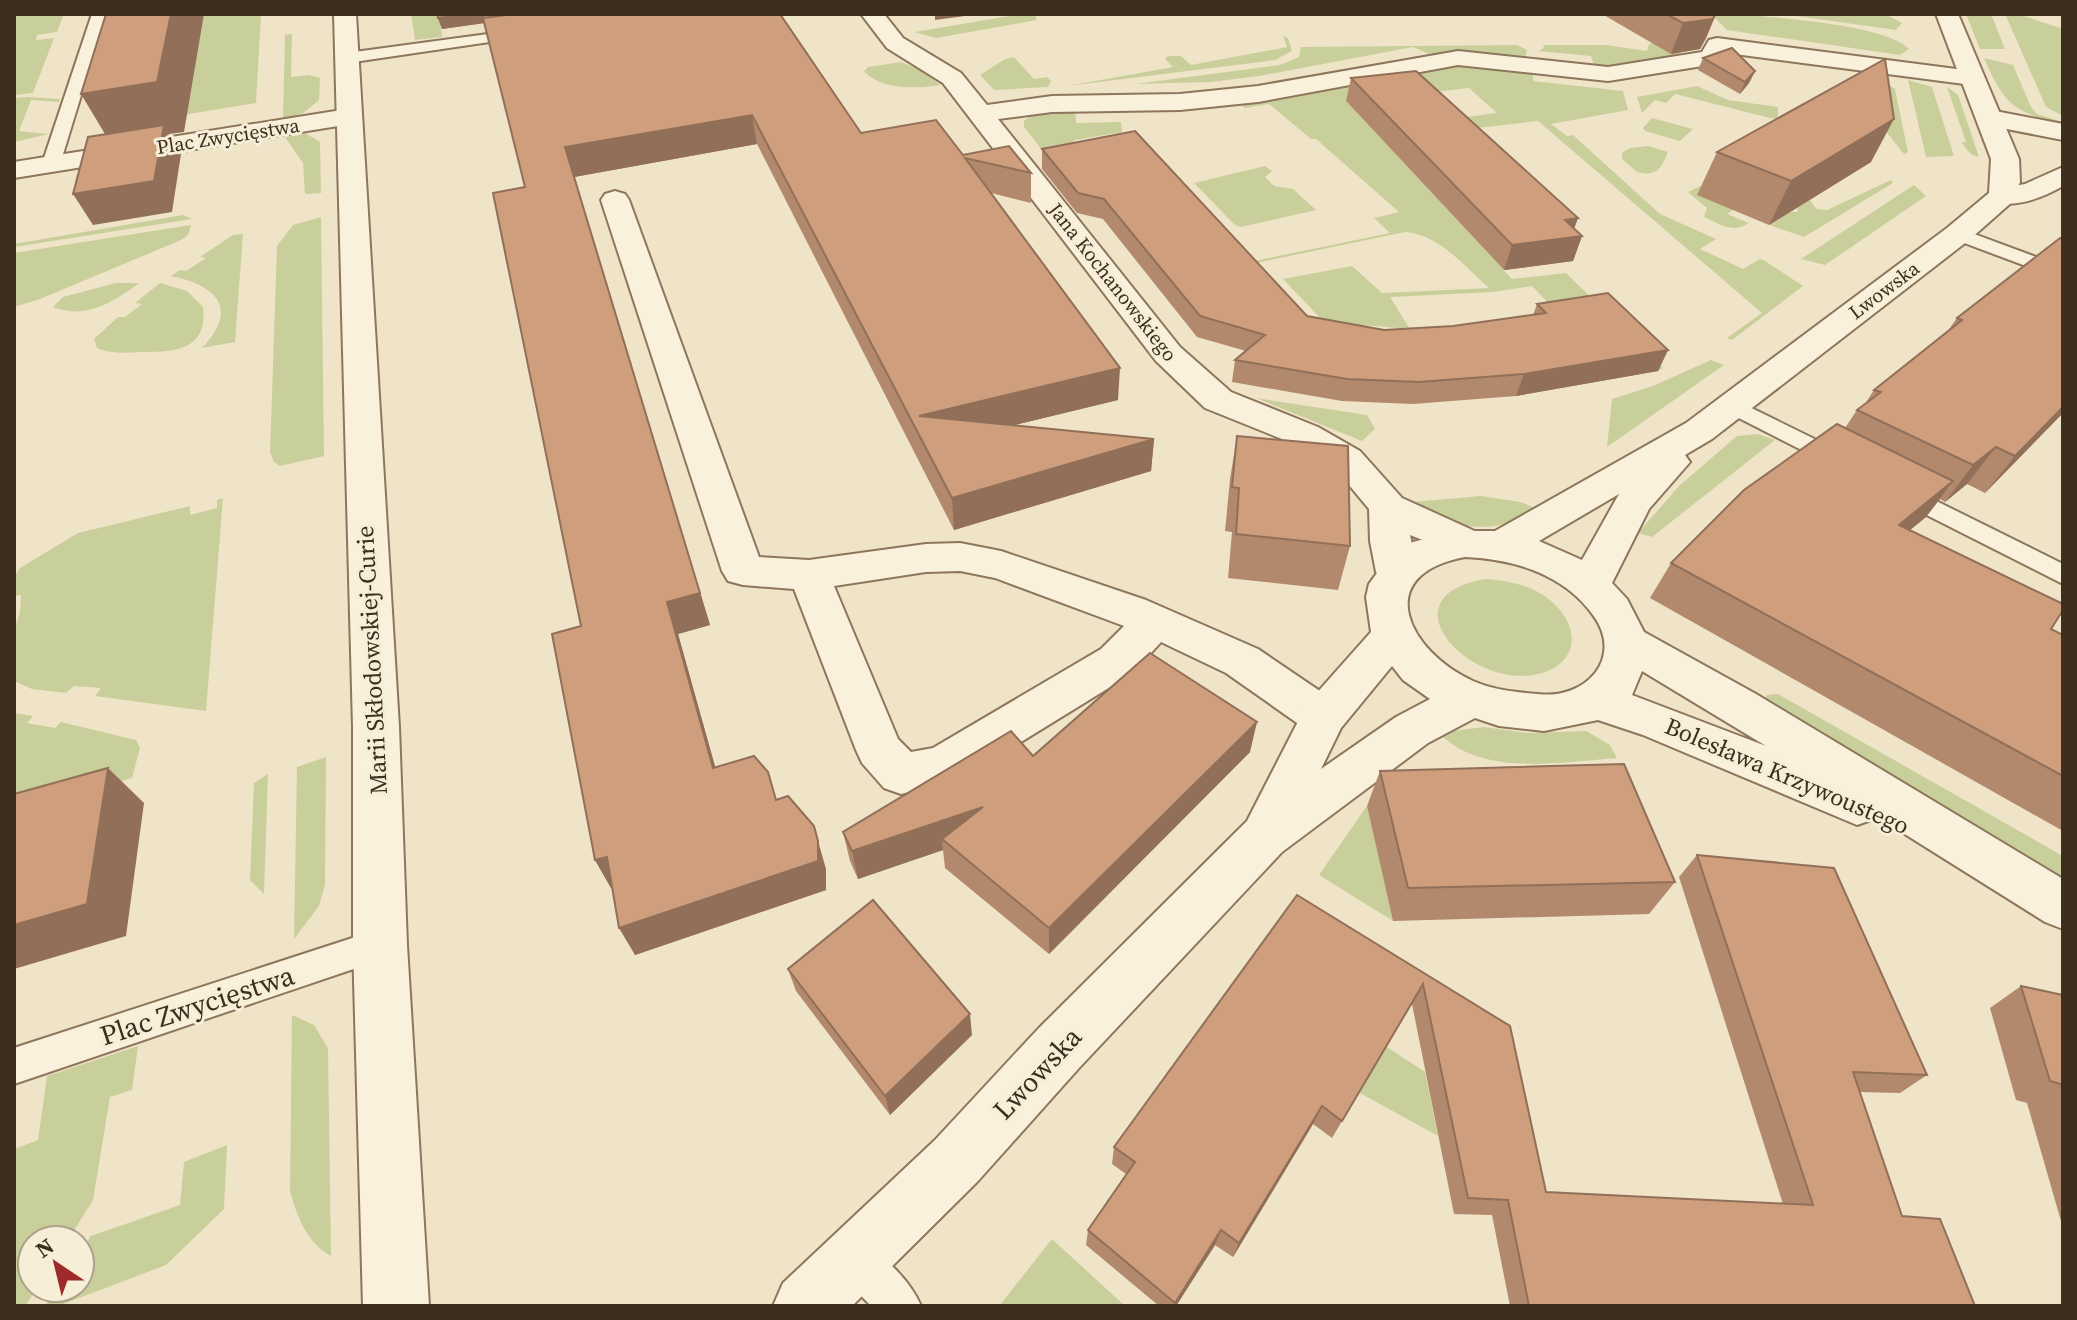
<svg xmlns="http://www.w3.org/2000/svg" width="2077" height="1320" viewBox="0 0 2077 1320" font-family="'Source Serif 4',serif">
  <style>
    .green { fill: #c9cf9b }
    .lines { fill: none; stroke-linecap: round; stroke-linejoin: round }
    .service-casing { stroke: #8d765c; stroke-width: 4 }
    .minor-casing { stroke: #8d765c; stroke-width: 4 }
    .tertiary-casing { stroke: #8d765c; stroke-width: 4 }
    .service { fill: #faf1dc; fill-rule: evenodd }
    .minor { fill: #faf1dc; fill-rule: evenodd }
    .tertiary { fill: #faf1dc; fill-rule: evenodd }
    .wall { fill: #b2896c }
    .shaded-wall { fill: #916f58 }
    .building { fill: #cf9f7d; stroke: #916f58; stroke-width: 2 }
    .labels { text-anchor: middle; stroke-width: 6; stroke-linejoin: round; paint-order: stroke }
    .far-street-label { font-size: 20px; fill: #3d2e20; stroke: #f7eed8 }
    .street-label { font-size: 24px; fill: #3d2e20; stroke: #f7eed8 }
    .near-street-label { font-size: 28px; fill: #3d2e20; stroke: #f7eed8 }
  </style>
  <rect width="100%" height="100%" fill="#f0e4c8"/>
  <g class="green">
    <path d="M 17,14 L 64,14 L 57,32 L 37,35 L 36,40 L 54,38 L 33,93 L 14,95 L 14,16 Z"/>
    <path d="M 203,14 L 261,14 L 256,103 L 103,128 Z"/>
    <path d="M 411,14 L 439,14 L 442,37 L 415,40 Z"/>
    <path d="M 1021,14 L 1035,14 L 1037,20 L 936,38 L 915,32 Z"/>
    <path d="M 1711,14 C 1748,14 1886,23 1909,49 L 1900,55 L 1727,30 Z"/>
    <path d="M 1782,14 L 1885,14 L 1902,23 L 1896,30 Z"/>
    <path d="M 1966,14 L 1991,14 L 2005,49 L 1980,49 Z"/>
    <path d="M 2005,14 L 2018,14 L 2063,29 L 2063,116 L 2046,107 Z"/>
    <path d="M 292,34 L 291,77 L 309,75 L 320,78 L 319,100 L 303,113 L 283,120 L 285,35 Z"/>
    <path d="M 1283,36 L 1288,38 L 1292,51 L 1275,60 L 1067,86 L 1173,67 L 1165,59 L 1168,56 L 1181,56 L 1191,65 L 1287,47 Z"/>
    <path d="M 1658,42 L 1680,50 L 1681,54 L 1608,68 L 1594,65 L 1591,56 L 1538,51 L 1544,48 L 1543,45 L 1606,45 L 1647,51 L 1649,44 Z"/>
    <path d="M 1517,45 L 1527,50 L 1525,59 L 1465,53 L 1429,54 L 1413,47 L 1259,76 L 1211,82 L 1135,84 L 1280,65 L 1299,57 L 1301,47 Z"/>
    <path d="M 1014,57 L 1034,79 L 1047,77 L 1051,81 L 1048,87 L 994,90 L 980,75 L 1005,59 Z"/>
    <path d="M 1984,58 L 2013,65 L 2031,107 L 2037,114 L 2063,122 L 2063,125 C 2012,111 2005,105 1984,58 Z"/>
    <path d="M 901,62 L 922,71 L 940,85 C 917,89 880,90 864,71 L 868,67 Z"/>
    <path d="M 1450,64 L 1528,71 L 1533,74 L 1533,81 L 1623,91 L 1628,110 L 1551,124 L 1567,136 L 1573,135 L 1660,214 L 1716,239 L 1700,249 L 1743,269 L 1760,259 L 1765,261 L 1803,286 L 1732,340 L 1727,338 L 1762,313 L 1538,121 L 1477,128 L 1466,117 L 1497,113 L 1469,88 L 1347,102 L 1512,279 L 1566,273 L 1663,368 L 1658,371 L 1565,320 L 1532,286 L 1493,292 L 1390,297 L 1410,329 L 1324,322 L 1283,279 L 1352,266 L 1382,293 L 1489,288 C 1465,267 1439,234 1405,232 L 1256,263 L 1254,261 L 1390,233 L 1374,218 L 1399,212 L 1316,139 L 1311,139 L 1269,104 L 1245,108 L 1239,103 Z"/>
    <path d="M 1908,80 L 1932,87 L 1954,156 L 1926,157 Z"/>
    <path d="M 1889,85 L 1895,89 L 1908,152 L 1904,154 L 1884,129 Z"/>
    <path d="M 1697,86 L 1728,100 L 1778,107 L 1778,120 L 1675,94 L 1666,103 L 1655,100 L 1642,113 L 1637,97 Z"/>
    <path d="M 1947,87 L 1958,95 L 1979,157 C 1971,156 1965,149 1962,142 L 1966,142 Z"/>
    <path d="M 27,97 L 60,99 L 59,102 L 31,100 L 19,131 L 49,134 L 14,142 L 14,98 Z"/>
    <path d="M 1075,109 L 1076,123 L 1121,122 L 1122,132 L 1075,140 L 1057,155 L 1046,155 L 1024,127 L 1024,121 L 1029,117 L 1027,113 Z"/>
    <path d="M 1652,118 L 1693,129 L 1680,141 L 1645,131 L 1643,128 Z"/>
    <path d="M 282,133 L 305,133 L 320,142 L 321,193 L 305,194 L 303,163 Z"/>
    <path d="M 1648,146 L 1668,152 C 1661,169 1657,177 1637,172 L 1622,159 L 1622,153 L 1630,148 Z"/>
    <path d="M 1265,166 L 1272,171 L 1265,177 L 1274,186 L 1293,189 L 1316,210 L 1241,227 L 1235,225 L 1194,183 Z"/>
    <path d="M 1891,180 L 1893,183 L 1804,237 L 1769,225 L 1790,212 L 1798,212 L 1797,207 L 1810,200 L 1816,209 L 1827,210 Z"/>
    <path d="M 1914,185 L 1926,196 L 1825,265 L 1801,259 Z"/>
    <path d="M 1700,186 L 1733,210 L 1727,214 L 1749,223 C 1732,234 1720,224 1704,217 L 1707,208 L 1688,192 Z"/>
    <path d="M 183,215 L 192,219 L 14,247 L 14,244 Z"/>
    <path d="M 321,217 L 324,456 L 280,466 L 274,462 L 270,452 L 277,246 L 293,225 Z"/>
    <path d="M 191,225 L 188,235 L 181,240 L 40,299 L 14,307 L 14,253 Z"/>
    <path d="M 243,234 L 235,342 L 202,348 C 240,308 216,285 171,276 L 180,270 L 186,271 L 206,258 L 200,257 L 233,235 Z"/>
    <path d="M 116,283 L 139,283 C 114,302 85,320 53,307 L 63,297 Z"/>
    <path d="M 160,283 L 187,291 L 203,307 C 208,351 174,352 142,352 C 127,353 111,354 97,348 L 94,339 L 118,317 L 125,317 L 142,304 L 135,303 Z"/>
    <path d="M 1711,360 L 1724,365 L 1607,447 L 1612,399 L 1653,386 Z"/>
    <path d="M 1256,398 L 1367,415 L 1375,429 L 1362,441 Z"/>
    <path d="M 1758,434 L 1775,440 L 1652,537 L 1638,533 L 1679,486 L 1737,436 Z"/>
    <path d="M 1481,496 L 1520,502 L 1538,509 C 1504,530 1475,532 1439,518 C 1427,514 1419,511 1411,502 Z"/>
    <path d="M 223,498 L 206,711 L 95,696 L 101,688 L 74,686 L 66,693 L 32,689 L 14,681 L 14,631 L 20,612 L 21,595 L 14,596 L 14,577 L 20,568 L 78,533 L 190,506 L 190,515 L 217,508 L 217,500 Z"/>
    <path d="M 1486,579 C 1509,581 1532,585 1550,600 C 1583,628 1579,667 1533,675 C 1465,686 1384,595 1486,579 Z"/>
    <path d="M 1778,694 L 2063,856 L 2063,877 L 1762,704 L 1767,695 Z"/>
    <path d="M 14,713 L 33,716 L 27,723 L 55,728 L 61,722 L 136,740 L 140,748 L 132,778 L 14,810 Z"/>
    <path d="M 1484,727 L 1527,733 L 1586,731 L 1610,745 L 1617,758 C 1562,762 1484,777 1441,735 L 1444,732 Z"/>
    <path d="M 326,757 L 325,885 L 319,906 L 294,939 L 297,767 Z"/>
    <path d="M 268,774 L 264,894 L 250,880 L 254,783 Z"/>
    <path d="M 1367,806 L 1393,921 L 1319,875 Z"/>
    <path d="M 292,1015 L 314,1025 L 328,1048 L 331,1256 C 307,1243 297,1217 290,1191 Z"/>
    <path d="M 1355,1026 L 1425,1072 L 1438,1136 L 1349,1087 Z"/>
    <path d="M 138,1046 L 132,1090 L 110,1097 L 93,1200 L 68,1240 L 32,1240 L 32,1288 L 37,1288 L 25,1306 L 14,1306 L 14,1149 L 38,1140 L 47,1076 Z"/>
    <path d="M 227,1145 L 224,1209 L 166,1265 L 58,1306 L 45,1306 L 57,1288 L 80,1288 L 80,1253 L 91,1236 L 180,1205 L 184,1162 Z"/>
    <path d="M 1052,1239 L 1125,1306 L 999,1306 Z"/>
  </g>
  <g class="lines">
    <defs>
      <g id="service">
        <path d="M 92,14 L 106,14 L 60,164 L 51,169 L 45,168 L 42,164 Z"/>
        <path d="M 525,29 L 530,30 L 530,36 L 347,63 L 339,58 L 347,53 Z"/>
        <path d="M 1958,228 L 2063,267 L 2063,280 L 1951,238 L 1948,234 L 1951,230 Z"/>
        <path d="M 1733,399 L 1851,457 L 1855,462 L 1851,467 L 1835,467 L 1725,411 L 1722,406 L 1725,401 Z"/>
        <path d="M 1902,484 L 2063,564 L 2063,584 L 1893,498 L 1890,492 L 1893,486 Z"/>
        <path d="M 380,929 L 392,934 L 397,945 L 392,956 L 14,1084 L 14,1048 Z"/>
        <path d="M 855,1241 C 881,1251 910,1280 921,1306 L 871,1306 L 841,1275 L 835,1261 L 841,1247 Z"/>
      </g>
      <g id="minor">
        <path d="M 861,14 L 884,14 L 903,38 L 961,73 L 987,105 L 1052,96 L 1180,94 L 1258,86 L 1458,51 L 1608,67 L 1702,52 L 1709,40 L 1717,38 L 1972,71 L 1981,73 L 1984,78 L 1981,83 L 1972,85 L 1727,53 L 1723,60 L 1709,65 L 1608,81 L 1458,65 L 1258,102 L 1180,110 L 1052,112 L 998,119 L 1180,347 L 1231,392 L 1318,427 L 1360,451 L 1402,498 L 1479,533 L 1485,543 L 1479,553 L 1465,557 L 1410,535 L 1418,572 L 1412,582 L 1397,586 L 1382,582 L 1376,572 L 1370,541 L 1369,509 L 1334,467 L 1292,443 L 1205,408 L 1156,361 L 943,83 L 887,48 Z"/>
        <path d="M 348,109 L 357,111 L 361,117 L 357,123 L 14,178 L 14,162 Z"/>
        <path d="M 1990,110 L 2063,124 L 2063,140 L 1981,124 L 1977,118 L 1981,112 Z"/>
        <path d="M 2063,167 L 2063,186 C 2042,198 2017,208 1992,202 L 1988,196 L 1992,190 L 2025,184 Z"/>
        <path d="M 615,191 L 625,194 L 629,200 L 759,557 L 809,560 L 926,544 L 960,543 L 1001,551 L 1146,600 L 1258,649 L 1339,704 L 1346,717 L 1339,730 L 1323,735 L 1307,730 L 1226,673 L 1161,642 L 1133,673 L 961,779 L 901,794 L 884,788 L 862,763 L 856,750 L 794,589 L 743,585 L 728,581 L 722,571 L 601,200 L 605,194 ZM 960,571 L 995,578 L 1124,626 L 1101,649 L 933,748 L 911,752 L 898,739 L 834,586 L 926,572 Z"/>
      </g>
      <g id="tertiary">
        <path d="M 334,14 L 356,14 L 399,727 L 407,945 L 429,1306 L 363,1306 L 353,945 L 353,727 Z"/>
        <path d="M 1936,14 L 1958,14 L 2019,159 L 2020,182 L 2012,202 L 1969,240 L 1712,439 L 1685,455 L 1690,462 L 1649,509 L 1612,583 L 1627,599 L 1644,632 L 1756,694 L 2063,879 L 2063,929 L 2045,922 L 1876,816 L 1874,819 L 1857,825 L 1643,735 L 1598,720 L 1544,731 L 1499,726 L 1475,718 L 1428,743 L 1282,852 L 1079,1068 L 977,1182 L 852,1306 L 773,1306 L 783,1283 L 935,1140 L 1039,1028 L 1247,821 L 1307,704 L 1371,632 L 1366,597 L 1369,584 L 1391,554 L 1413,542 L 1453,531 L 1495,531 L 1686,423 L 1947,228 L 1989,193 L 1991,159 ZM 1619,494 L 1582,560 L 1539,541 ZM 1465,557 C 1513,559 1564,574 1593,615 C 1625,658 1585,700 1538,694 C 1515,692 1493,690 1473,681 C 1409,652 1369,575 1465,557 ZM 1392,666 L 1403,680 L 1430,699 L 1396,717 L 1321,769 L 1341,728 ZM 1642,671 L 1766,746 L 1632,695 Z"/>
      </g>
    </defs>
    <use href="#service" class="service-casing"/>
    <use href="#minor" class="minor-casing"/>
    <use href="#tertiary" class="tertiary-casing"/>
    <use href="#service" class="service"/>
    <use href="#minor" class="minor"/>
    <use href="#tertiary" class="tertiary"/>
  </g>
  <g class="wall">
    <path d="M 780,14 L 861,133 L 963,155 L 1031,173 L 1031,203 L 991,193 L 1118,400 L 1014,425 L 1154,439 L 1151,471 L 954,530 L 757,144 L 574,177 L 710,625 L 678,634 L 715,768 L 776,800 L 826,869 L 826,890 L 635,955 L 612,888 L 611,888 L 595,860 L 581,626 L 525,187 L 484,23 L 442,29 L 438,18 Z"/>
    <path d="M 1602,14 L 1716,14 L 1706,38 L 1700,49 L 1671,54 Z"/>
    <path d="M 1703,58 L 1755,71 L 1749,83 L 1740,94 L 1698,70 Z"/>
    <path d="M 1351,78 L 1578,218 L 1574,228 L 1582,236 L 1573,261 L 1504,270 L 1346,101 Z"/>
    <path d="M 1042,149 L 1307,316 L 1384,330 L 1453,326 L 1533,315 L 1537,304 L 1668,350 L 1658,371 L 1516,396 L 1413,404 L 1342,401 L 1232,382 L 1235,360 L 1246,351 L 1197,337 L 1103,219 L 1077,213 L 1042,169 Z"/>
    <path d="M 1717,152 L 1871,162 L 1769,225 L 1697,195 Z"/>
    <path d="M 2063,239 L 2063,413 L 1985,493 L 1967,484 L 1945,502 L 1940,499 L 1926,517 L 1910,530 L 2051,629 L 2063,635 L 2063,831 L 1650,598 L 1671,563 L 1845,428 L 1857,410 L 1865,404 L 1874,390 L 1947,332 L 1957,318 Z"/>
    <path d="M 1237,436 L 1350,546 L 1338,590 L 1228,578 L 1232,532 L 1225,531 L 1230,479 Z"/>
    <path d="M 1250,752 L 1049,954 L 945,868 L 943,850 L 858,879 L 850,861 L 843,832 L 1033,756 Z"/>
    <path d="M 1380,771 L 1675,882 L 1649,914 L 1393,921 L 1367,806 Z"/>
    <path d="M 1697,855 L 1927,1075 L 1900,1093 L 1860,1092 L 1902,1216 L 1975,1306 L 1510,1306 L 1492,1215 L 1454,1214 L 1412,1004 L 1332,1138 L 1313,1124 L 1233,1257 L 1215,1245 L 1176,1306 L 1159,1306 L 1086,1245 L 1088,1230 L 1126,1174 L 1112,1164 L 1114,1147 L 1297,895 L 1510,1026 L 1546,1192 L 1783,1204 L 1679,877 Z"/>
    <path d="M 788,969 L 972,1035 L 890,1115 L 796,991 Z"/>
    <path d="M 2021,986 L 2063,995 L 2063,1228 L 2027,1103 L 2016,1100 L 1990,1008 Z"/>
  </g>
  <g class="shaded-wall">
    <path d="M 171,14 L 204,14 L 184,132 L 169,134 L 181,154 L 172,212 L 93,225 L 73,194 L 111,144 L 81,94 Z"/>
    <path d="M 465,14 L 483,14 L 485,23 L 442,29 L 438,18 Z"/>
    <path d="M 935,14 L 980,14 L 935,20 Z"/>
    <path d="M 1716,14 L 1706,38 L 1700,49 L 1671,54 L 1683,23 Z"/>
    <path d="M 1755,71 L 1749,83 L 1740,94 L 1745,82 Z"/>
    <path d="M 752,115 L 757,144 L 574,177 L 710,625 L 678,634 L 724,798 L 713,768 L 667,602 L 565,147 Z"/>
    <path d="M 1894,119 L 1871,162 L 1769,225 L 1791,181 Z"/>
    <path d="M 1578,218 L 1571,237 L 1582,236 L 1573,261 L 1504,270 L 1512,245 L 1565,220 Z"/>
    <path d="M 1668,350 L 1658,371 L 1516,396 L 1524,374 Z"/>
    <path d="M 1120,368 L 1118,400 L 925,447 L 919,416 Z"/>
    <path d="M 2063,407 L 2063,413 L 1985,493 L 2015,456 Z"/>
    <path d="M 1154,439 L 1151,471 L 954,530 L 952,498 Z"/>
    <path d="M 1996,447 L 1967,484 L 1945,502 L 1973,465 Z"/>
    <path d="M 1953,481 L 1926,517 L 1872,561 L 1899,525 Z"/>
    <path d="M 1257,722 L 1250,752 L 1049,954 L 1049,928 Z"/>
    <path d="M 108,768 L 144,803 L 126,936 L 14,969 L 14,925 Z"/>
    <path d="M 983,807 L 942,839 L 943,850 L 858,879 L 852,851 Z"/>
    <path d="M 818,841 L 826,869 L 826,890 L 635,955 L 619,928 Z"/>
    <path d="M 607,857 L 622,886 L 611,888 L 595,860 Z"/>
    <path d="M 970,1014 L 972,1035 L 890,1115 L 885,1096 Z"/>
    <path d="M 1322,1106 L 1313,1124 L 1233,1257 L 1239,1243 Z"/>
    <path d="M 1221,1230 L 1215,1245 L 1176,1306 L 1174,1306 Z"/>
  </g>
  <g class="building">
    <path d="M 106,14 L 171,14 L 157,82 L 81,94 Z"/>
    <path d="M 437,14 L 465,14 L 438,18 Z"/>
    <path d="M 483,14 L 513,14 L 484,18 Z"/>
    <path d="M 513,14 L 780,14 L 861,133 L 936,120 L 963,155 L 1009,146 L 1031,173 L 965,158 L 1120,368 L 919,416 L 1154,439 L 952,498 L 752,115 L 565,147 L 700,593 L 667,602 L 713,768 L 754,756 L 768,772 L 776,800 L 788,796 L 814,826 L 818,841 L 818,861 L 619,928 L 607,857 L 595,860 L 552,634 L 581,626 L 493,193 L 525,187 L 483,18 Z"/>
    <path d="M 1666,14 L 1715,14 L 1713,19 L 1683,23 Z"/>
    <path d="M 1732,48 L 1755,71 L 1745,82 L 1703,58 Z"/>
    <path d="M 1885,59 L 1894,119 L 1791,181 L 1717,152 Z"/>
    <path d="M 1416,71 L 1578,218 L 1565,220 L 1582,236 L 1512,245 L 1351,78 Z"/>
    <path d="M 164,125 L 154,181 L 73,194 L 88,137 Z"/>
    <path d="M 1135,131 L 1307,316 L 1384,330 L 1453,326 L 1546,313 L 1537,304 L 1608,293 L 1668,350 L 1524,374 L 1419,382 L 1347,379 L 1235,360 L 1265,335 L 1200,316 L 1104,199 L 1078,193 L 1042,149 Z"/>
    <path d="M 2060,238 L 2063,239 L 2063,407 L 2015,456 L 1996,447 L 1973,465 L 1857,410 L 1881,392 L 1874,390 L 1962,320 L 1957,318 Z"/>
    <path d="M 1837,424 L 1953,481 L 1899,525 L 2063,604 L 2063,610 L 2051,629 L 2063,635 L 2063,776 L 1671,563 L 1744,490 Z"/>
    <path d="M 1237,436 L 1348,446 L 1350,546 L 1236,534 L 1239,488 L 1232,487 Z"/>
    <path d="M 1150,653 L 1257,722 L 1049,928 L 942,839 L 983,807 L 852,851 L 843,832 L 1011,731 L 1033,756 Z"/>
    <path d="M 1624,764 L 1675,882 L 1408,888 L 1380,771 Z"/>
    <path d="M 108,768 L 87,904 L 14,925 L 14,794 Z"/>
    <path d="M 1697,855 L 1834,868 L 1927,1075 L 1853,1072 L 1902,1216 L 1940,1219 L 1975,1306 L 1529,1306 L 1508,1200 L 1468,1198 L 1423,984 L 1342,1121 L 1322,1106 L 1239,1243 L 1221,1230 L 1175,1303 L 1088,1230 L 1135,1162 L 1114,1147 L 1297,895 L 1510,1026 L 1546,1192 L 1813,1205 Z"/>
    <path d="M 873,900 L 970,1014 L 885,1096 L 788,969 Z"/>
    <path d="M 2021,986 L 2063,995 L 2063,1091 L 2061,1084 L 2050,1081 Z"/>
  </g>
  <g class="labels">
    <g class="far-street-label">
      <text transform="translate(228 136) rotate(-9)" y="7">Plac Zwycięstwa</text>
      <text transform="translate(1113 282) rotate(52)" y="7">Jana Kochanowskiego</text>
      <text transform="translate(1884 290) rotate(-37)" y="7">Lwowska</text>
    </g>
    <g class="street-label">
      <text transform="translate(372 660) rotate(-93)" y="8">Marii Skłodowskiej-Curie</text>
      <text transform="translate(1787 776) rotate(23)" y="8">Bolesława Krzywoustego</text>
    </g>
    <g class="near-street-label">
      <text transform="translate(197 1005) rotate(-18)" y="10">Plac Zwycięstwa</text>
      <text transform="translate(1037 1073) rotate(-47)" y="10">Lwowska</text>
    </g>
  </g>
  <rect width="2077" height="1320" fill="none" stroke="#3d2e20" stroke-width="32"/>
  <g transform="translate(56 1264) rotate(325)"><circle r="38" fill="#f7eed8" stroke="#ada18e" stroke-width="2"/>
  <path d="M0-6L14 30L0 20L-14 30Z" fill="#9e2a2b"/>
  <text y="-12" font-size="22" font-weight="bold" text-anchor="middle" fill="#3d2e20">N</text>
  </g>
</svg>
